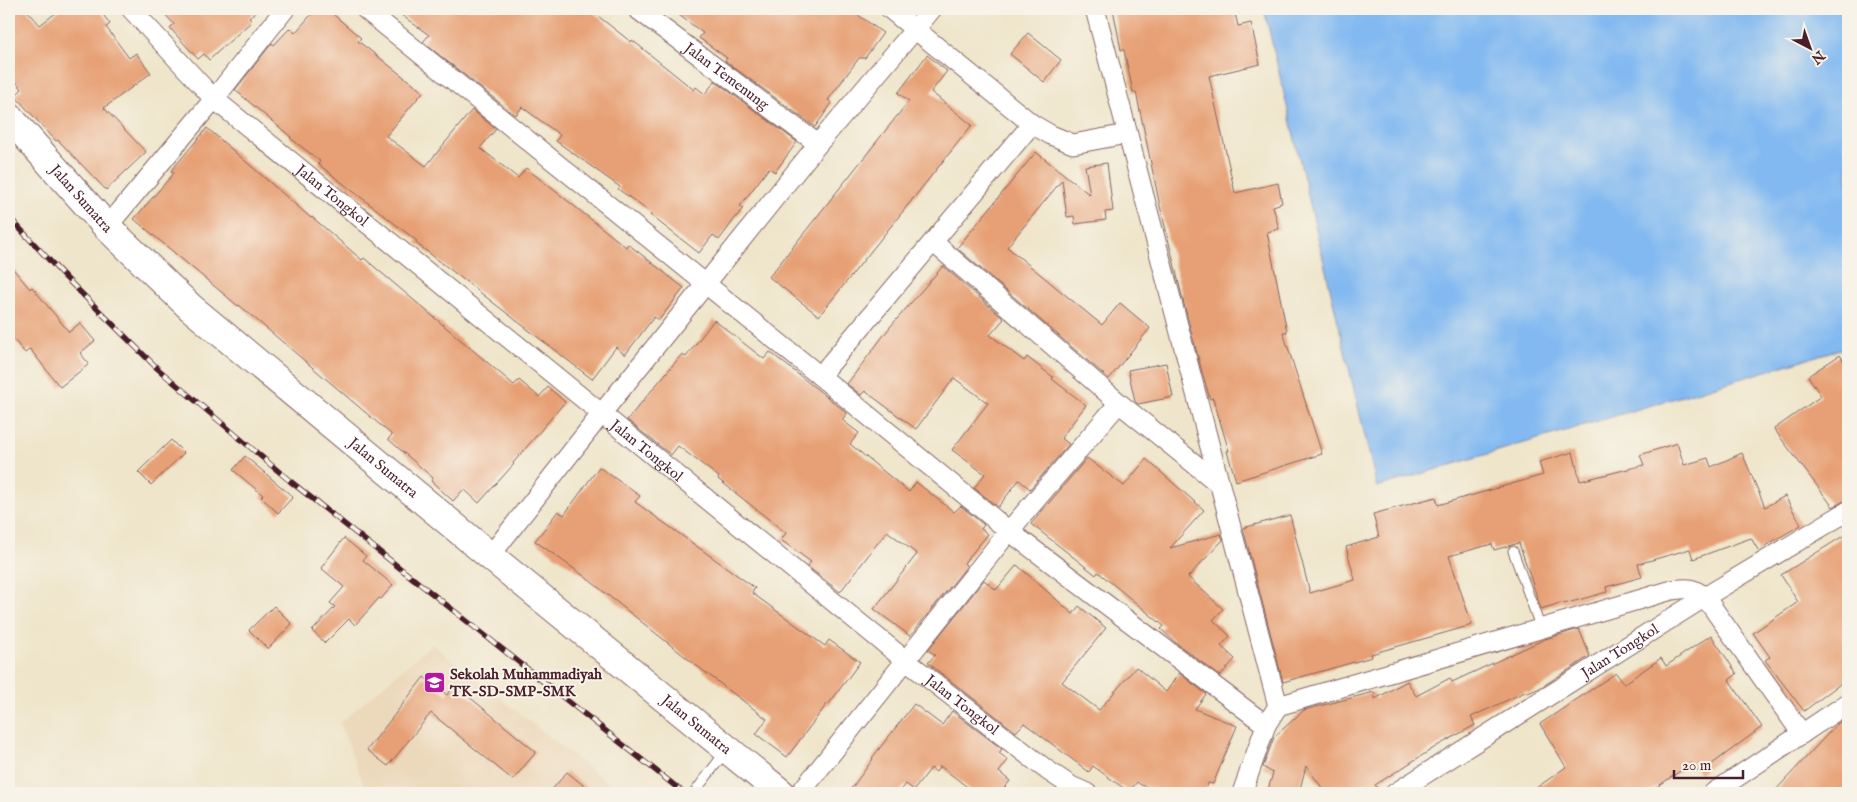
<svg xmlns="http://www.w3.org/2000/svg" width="1857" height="802" viewBox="0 0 1857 802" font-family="'IM FELL English',serif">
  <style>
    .built { fill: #ecd8ba }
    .water { fill: #82b9f1; stroke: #666c8e }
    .building { fill: #e7a074 }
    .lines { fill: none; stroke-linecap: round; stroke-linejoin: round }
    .lane-casing { stroke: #846463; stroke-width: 11 }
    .street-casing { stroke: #846463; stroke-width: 21 }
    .highway-casing { stroke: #846463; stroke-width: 30 }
    .lane { stroke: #fff; stroke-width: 9 }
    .street { stroke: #fff; stroke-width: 19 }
    .highway { stroke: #fff; stroke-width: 28 }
    .rail-casing { stroke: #4a1f2b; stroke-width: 5.5 }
    .rail { stroke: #f7f3e8; stroke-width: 4; stroke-dasharray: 11; stroke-linecap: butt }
    .labels { text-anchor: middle; stroke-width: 4; stroke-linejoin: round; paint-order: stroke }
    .street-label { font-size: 15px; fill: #4a1f2b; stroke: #f7f3e8 }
    .poi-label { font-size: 15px; font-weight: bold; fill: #4a1f2b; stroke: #f7f3e8; text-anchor: start }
  </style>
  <rect width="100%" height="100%" fill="#f7f3e8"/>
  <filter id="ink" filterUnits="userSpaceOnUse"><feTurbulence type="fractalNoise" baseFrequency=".02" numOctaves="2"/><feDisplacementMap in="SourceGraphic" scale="10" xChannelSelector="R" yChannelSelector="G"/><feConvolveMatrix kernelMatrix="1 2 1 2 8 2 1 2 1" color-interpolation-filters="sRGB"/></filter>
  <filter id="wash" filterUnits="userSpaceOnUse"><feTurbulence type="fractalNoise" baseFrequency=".0096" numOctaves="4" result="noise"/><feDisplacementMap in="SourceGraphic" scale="20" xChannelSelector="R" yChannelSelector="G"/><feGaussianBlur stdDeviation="1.12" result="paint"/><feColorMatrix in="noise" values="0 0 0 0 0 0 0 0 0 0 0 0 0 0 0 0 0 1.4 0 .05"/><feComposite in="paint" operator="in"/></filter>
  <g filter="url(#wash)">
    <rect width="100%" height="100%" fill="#efe5ca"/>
    <path class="built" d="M 432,644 L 620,793 L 367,793 L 340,723 Z"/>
    <path class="water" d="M 1264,9 L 1848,9 L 1848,361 L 1840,349 L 1377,487 Z"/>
    <g id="blocks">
      <g class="building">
        <path d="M 9,9 L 26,9 L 40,25 L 61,9 L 99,9 L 110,24 L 106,27 L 129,58 L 136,53 L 151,73 L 104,108 L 146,152 L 106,190 L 58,140 L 56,141 L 15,96 L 22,89 L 9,73 Z"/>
        <path d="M 160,9 L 259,9 L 249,18 L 252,21 L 209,60 L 204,54 L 198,59 L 170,28 L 174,24 Z"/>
        <path d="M 316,9 L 327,9 L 361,38 L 358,41 L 423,92 L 386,136 L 426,166 L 472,110 L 496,129 L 480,148 L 518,178 L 526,168 L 626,247 L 628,244 L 684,288 L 659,320 L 654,317 L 625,355 L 616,347 L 592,379 L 416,243 L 417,241 L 318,164 L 320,161 L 290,138 L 291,137 L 235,90 L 272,43 L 274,45 L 290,28 L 295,33 Z"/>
        <path d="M 393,9 L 589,9 L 631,42 L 632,40 L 694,90 L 696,87 L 705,94 L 715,81 L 797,142 L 775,172 L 769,168 L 740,206 L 743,208 L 719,240 L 713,235 L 699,253 L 650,215 L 651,213 L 618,189 L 620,187 L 556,141 L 560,135 L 522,107 L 516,115 L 510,111 L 423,42 L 429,35 Z"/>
        <path d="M 671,9 L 850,9 L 883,33 L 865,58 L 859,58 L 828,100 L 832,103 L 815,127 L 725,61 L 727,58 L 699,38 L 703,33 Z"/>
        <path d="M 1113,9 L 1234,9 L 1238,26 L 1251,23 L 1260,64 L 1209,76 L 1235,193 L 1278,183 L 1282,203 L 1273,206 L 1279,229 L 1267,232 L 1287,332 L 1283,332 L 1322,454 L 1236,481 L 1227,451 L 1229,451 L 1213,398 L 1210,399 L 1202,372 L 1183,300 L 1160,206 L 1136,92 L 1133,92 L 1124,50 L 1121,50 Z"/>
        <path d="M 1028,33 L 1061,60 L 1044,82 L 1010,54 Z"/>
        <path d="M 927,55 L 947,71 L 931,92 L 972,125 L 819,316 L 769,277 L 909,101 L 898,93 Z"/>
        <path d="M 207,128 L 311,218 L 312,217 L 362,260 L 364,258 L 514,385 L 519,380 L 539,397 L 548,387 L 565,402 L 513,463 L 514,464 L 479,503 L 464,489 L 453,501 L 431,481 L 433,478 L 388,439 L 392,435 L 239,305 L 238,306 L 134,219 L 174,173 L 171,171 Z"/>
        <path d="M 1036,152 L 1090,195 L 1085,166 L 1107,163 L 1113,211 L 1105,212 L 1106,220 L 1075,224 L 1074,216 L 1067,217 L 1062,180 L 1007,247 L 1102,325 L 1120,303 L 1150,328 L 1109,379 L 957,248 Z"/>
        <path d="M 9,264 L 30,289 L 32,287 L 69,332 L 80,323 L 95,341 L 80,353 L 89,364 L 60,387 L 30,349 L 25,353 L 9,334 Z"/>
        <path d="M 943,266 L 1004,319 L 990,335 L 1024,361 L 1027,357 L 1053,377 L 1052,379 L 1086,405 L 1061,438 L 1069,444 L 1030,489 L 1019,480 L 998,507 L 974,488 L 985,474 L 952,450 L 988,403 L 954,378 L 916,429 L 865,391 L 861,395 L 847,384 L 890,327 Z"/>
        <path d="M 714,320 L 764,359 L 770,352 L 847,413 L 842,420 L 859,433 L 850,444 L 909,492 L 916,482 L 954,512 L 961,506 L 984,525 L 981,529 L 988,534 L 964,563 L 967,566 L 910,636 L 874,609 L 917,554 L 887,531 L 840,592 L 807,566 L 811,562 L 781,540 L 786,533 L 718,479 L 719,477 L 678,446 L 671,455 L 627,420 L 682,354 L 686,357 Z"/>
        <path d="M 1840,355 L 1848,368 L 1848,499 L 1833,507 L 1774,429 L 1821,396 L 1808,376 Z"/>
        <path d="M 1166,363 L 1173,397 L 1138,404 L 1135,401 L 1128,370 Z"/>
        <path d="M 171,440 L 184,453 L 151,485 L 138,472 Z"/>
        <path d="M 1677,443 L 1684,465 L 1708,458 L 1711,467 L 1742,453 L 1765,507 L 1785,496 L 1801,525 L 1758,550 L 1751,538 L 1693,559 L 1690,549 L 1638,564 L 1642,577 L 1606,587 L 1607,592 L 1564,604 L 1563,602 L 1541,609 L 1519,543 L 1494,550 L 1492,544 L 1449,556 L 1472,625 L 1371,654 L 1372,657 L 1283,682 L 1243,528 L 1290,515 L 1310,593 L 1355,580 L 1346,547 L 1379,537 L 1373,514 L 1436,497 L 1438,505 L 1543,475 L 1539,462 L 1573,452 L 1580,481 L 1644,465 L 1640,455 Z"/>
        <path d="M 245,456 L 293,497 L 278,513 L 261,497 L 263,495 L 233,470 Z"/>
        <path d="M 1087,458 L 1124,486 L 1146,459 L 1204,510 L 1170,548 L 1221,534 L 1223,540 L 1188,577 L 1223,609 L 1213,620 L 1230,636 L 1221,646 L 1235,659 L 1220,676 L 1176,643 L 1161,629 L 1164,626 L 1098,572 L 1096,575 L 1031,524 Z"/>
        <path d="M 599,467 L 640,496 L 635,502 L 755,588 L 752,593 L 825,646 L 829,640 L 860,662 L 828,705 L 827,704 L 787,757 L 756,734 L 767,719 L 693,663 L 584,576 L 535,541 L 558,511 L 564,515 Z"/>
        <path d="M 1848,533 L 1848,678 L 1804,711 L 1765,660 L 1770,657 L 1753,633 L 1798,602 L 1781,575 Z"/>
        <path d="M 344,538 L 366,556 L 363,560 L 393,585 L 381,599 L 379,598 L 355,625 L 349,619 L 325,643 L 312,631 L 335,607 L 330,603 L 344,587 L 321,568 Z"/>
        <path d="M 1017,565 L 1073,614 L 1079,606 L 1106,628 L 1062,682 L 1099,710 L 1136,667 L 1166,692 L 1179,673 L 1206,694 L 1195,709 L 1237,726 L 1213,784 L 1208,783 L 1205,793 L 1170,793 L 1141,785 L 1137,782 L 1129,792 L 1093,766 L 1089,772 L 1024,723 L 1016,732 L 928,663 L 935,655 L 928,650 L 984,580 L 996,590 Z"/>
        <path d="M 274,606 L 292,624 L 268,649 L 249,630 Z"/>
        <path d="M 1579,629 L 1590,656 L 1540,688 L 1528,693 L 1527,691 L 1471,717 L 1475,725 L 1437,746 L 1375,785 L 1381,793 L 1326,793 L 1306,766 L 1299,793 L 1267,793 L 1273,773 L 1263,767 L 1274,737 L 1304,710 L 1374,692 L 1375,699 L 1407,681 L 1416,696 L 1450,678 L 1452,682 L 1545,639 Z"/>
        <path d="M 1711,635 L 1737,674 L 1729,680 L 1762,727 L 1700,773 L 1692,763 L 1648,793 L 1529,793 L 1566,767 L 1540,724 L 1616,673 L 1624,684 L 1661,658 L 1666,666 Z"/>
        <path d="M 424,677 L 447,695 L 455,685 L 536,752 L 513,780 L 431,713 L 388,766 L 367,750 Z"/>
        <path d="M 914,704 L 942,725 L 952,711 L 1002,749 L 999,753 L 1008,760 L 999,772 L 1010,781 L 1000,793 L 975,793 L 940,766 L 936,772 L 931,768 L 914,790 L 906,784 L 899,793 L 848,793 L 873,759 L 872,758 Z"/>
        <path d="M 1848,716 L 1848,793 L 1773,793 L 1837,724 Z"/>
        <path d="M 567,772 L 593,793 L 549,793 Z"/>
      </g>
    </g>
  </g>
  <g filter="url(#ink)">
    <use href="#blocks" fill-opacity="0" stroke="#846463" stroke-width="1"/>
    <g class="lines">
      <defs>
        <g id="lane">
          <path d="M 1513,551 L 1541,629"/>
          <path d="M 694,793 L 726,751"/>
        </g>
        <g id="street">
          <path id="s1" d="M 131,9 L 214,99 L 905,660 L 1047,770 L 1071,786 L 1087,793"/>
          <path d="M 365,9 L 820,376 L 1009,531 L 1266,725"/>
          <path id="s2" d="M 637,9 L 818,144"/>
          <path d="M 890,9 L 1032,124 L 1051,135 L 1073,144 L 1127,134"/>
          <path d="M 1095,9 L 1278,706"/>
          <path d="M 107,227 L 214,99 L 285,9"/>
          <path d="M 933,242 L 1119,403 L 1218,483"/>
          <path d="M 820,376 L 1032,124"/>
          <path d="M 490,556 L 602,413 L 818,144 L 932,9"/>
          <path d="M 800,793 L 1009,531 L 1119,403"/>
          <path d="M 1242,793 L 1266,725 L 1278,706 L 1672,590 C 1688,588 1692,587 1705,597 L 1802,734"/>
          <path id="s3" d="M 1395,793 L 1705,597 L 1848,511"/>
          <path d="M 1713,793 L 1848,703"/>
        </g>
        <g id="highway">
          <path id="s4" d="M 9,117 L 107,227 L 190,307 L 490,556 L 781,793"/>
        </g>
      </defs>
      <use href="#lane" class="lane-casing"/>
      <use href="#street" class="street-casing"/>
      <use href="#highway" class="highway-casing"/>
      <use href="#lane" class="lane"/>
      <use href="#street" class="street"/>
      <use href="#highway" class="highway"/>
      <defs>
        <path id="rail" d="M 9,217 L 65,277 L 158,369 L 290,481 L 684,793"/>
      </defs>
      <use href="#rail" class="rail-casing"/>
      <use href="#rail" class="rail"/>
    </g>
  </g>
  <defs>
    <symbol id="school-square" viewBox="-11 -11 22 22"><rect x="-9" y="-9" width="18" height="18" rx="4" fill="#b5179e" stroke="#f7f3e8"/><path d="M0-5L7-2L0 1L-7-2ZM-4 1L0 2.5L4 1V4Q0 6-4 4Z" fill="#fff"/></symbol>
  </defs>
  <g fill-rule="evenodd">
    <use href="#school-square" x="422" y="670" width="25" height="25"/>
  </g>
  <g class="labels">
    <g class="street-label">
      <text dy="5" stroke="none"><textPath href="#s2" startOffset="112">Jalan Temenung</textPath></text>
      <text dy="5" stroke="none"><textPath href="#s1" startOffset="275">Jalan Tongkol</textPath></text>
      <text dy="5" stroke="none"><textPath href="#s4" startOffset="109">Jalan Sumatra</textPath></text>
      <text dy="5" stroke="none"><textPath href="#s1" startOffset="680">Jalan Tongkol</textPath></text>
      <text dy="5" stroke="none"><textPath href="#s4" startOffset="514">Jalan Sumatra</textPath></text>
      <text dy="5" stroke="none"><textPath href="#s3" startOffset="266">Jalan Tongkol</textPath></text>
      <text dy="5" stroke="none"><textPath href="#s1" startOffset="1085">Jalan Tongkol</textPath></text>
      <text dy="5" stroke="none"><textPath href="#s4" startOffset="919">Jalan Sumatra</textPath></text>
    </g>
    <g class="poi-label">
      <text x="450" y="679">Sekolah Muhammadiyah<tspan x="450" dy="17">TK-SD-SMP-SMK</tspan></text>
    </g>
  </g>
  <rect width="1857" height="802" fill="none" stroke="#f7f3e8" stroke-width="30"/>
  <g transform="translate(1810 48) rotate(139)" stroke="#f7f3e8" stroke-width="4" paint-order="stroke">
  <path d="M0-4L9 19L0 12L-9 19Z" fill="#4a1f2b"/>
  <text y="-8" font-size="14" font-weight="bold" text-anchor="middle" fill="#4a1f2b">N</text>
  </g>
  <path d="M1674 770v8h69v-8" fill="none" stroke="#4a1f2b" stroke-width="2.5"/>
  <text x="1682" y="770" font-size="15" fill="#4a1f2b" stroke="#f7f3e8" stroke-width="4" paint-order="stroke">20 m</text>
</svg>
